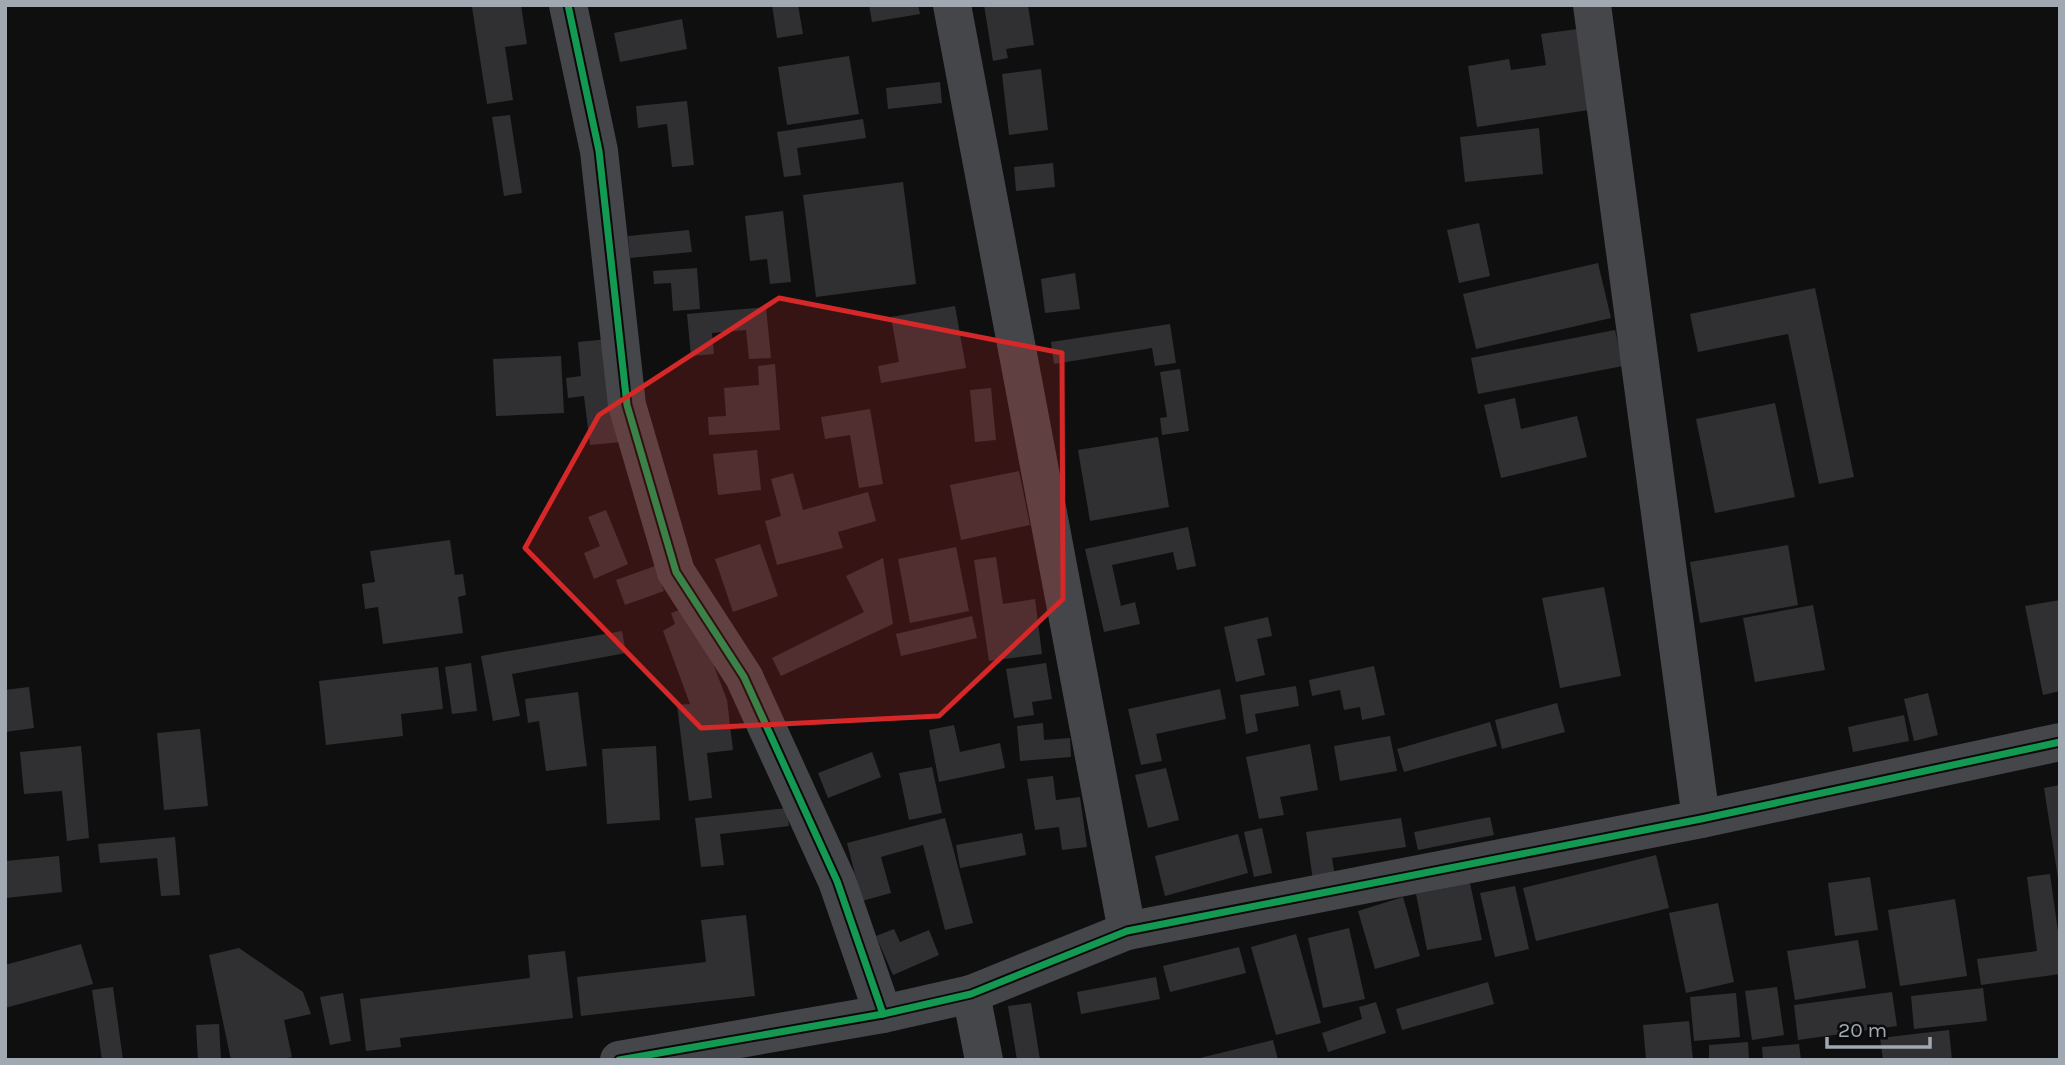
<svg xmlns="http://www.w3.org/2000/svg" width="2065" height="1065" viewBox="0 0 2065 1065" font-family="Karla,sans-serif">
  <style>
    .building { fill: #303033 }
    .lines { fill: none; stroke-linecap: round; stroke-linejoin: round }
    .minor { stroke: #444649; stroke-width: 38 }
    .tertiary { stroke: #444649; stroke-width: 38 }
    .cycleway-casing { stroke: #0a0a0b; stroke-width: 11 }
    .cycleway { stroke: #139951; stroke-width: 7 }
    .marked { fill: #d62828; fill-opacity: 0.2; stroke: #d62828; stroke-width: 5; stroke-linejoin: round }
  </style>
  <rect width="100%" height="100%" fill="#0f0f10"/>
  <g class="building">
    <path d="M 487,5 L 521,5 L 527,44 L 505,47 L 513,100 L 487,104 L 472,7 Z"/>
    <path d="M 772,5 L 798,5 L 803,34 L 777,38 Z"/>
    <path d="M 869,5 L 918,5 L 920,14 L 872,22 Z"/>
    <path d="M 984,5 L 1028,5 L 1034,45 L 1006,49 L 1008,58 L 993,61 Z"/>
    <path d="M 682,19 L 687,49 L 620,62 L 614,33 Z"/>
    <path d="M 1577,29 L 1589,110 L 1477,127 L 1468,66 L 1509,59 L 1511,70 L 1546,65 L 1541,34 Z"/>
    <path d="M 849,56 L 859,114 L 787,125 L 778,67 Z"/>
    <path d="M 1041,69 L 1048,130 L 1009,135 L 1002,74 Z"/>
    <path d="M 940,82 L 942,103 L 888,109 L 886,88 Z"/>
    <path d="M 687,101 L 694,165 L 672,167 L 667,124 L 638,128 L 636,106 Z"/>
    <path d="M 510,115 L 522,193 L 504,196 L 492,117 Z"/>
    <path d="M 863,119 L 866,138 L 797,148 L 801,175 L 784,177 L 777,132 Z"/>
    <path d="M 1539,128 L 1543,174 L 1465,182 L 1460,137 Z"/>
    <path d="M 1053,163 L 1055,187 L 1016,191 L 1014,167 Z"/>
    <path d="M 903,182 L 916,284 L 816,297 L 803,195 Z"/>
    <path d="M 783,211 L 791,282 L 770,284 L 767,259 L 750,261 L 745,216 Z"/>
    <path d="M 1479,223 L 1490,276 L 1459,283 L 1447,230 Z"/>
    <path d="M 689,230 L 692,252 L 630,258 L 628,236 Z"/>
    <path d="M 1598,263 L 1611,318 L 1476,349 L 1463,294 Z"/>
    <path d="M 697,268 L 700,309 L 673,311 L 671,283 L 654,284 L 653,271 Z"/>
    <path d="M 1075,273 L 1080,309 L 1045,313 L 1041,279 Z"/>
    <path d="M 1815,288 L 1854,477 L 1819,484 L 1788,334 L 1698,352 L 1690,314 Z"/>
    <path d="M 955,306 L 966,368 L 881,383 L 878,366 L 899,362 L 891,317 Z"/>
    <path d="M 766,307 L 771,358 L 749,359 L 746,330 L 712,333 L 714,354 L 691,356 L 687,314 Z"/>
    <path d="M 1170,324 L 1176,363 L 1155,366 L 1152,348 L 1054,364 L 1051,342 Z"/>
    <path d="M 1615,330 L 1623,366 L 1478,394 L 1471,358 Z"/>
    <path d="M 609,339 L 621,442 L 590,445 L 584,396 L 568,398 L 566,378 L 581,376 L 578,342 Z"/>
    <path d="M 561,356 L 564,413 L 496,416 L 493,359 Z"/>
    <path d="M 775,364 L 780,430 L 709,435 L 708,417 L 726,416 L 724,388 L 759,385 L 758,366 Z"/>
    <path d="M 1180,369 L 1189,431 L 1162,435 L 1160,418 L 1167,417 L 1160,372 Z"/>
    <path d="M 991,388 L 996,440 L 975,442 L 970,390 Z"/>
    <path d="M 1515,398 L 1521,429 L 1577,416 L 1587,457 L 1501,478 L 1484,405 Z"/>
    <path d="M 1775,403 L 1795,497 L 1715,513 L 1696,419 Z"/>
    <path d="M 870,409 L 883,484 L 859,488 L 850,435 L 825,439 L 821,417 Z"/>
    <path d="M 1158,437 L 1169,507 L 1090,521 L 1078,450 Z"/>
    <path d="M 757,450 L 761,490 L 718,495 L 713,454 Z"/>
    <path d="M 1019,471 L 1030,525 L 961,540 L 950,485 Z"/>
    <path d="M 793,473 L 803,510 L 868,492 L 876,521 L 838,532 L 843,548 L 777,565 L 765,521 L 781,516 L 771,479 Z"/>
    <path d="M 606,510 L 628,564 L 594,579 L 584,553 L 600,546 L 588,517 Z"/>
    <path d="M 1188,527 L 1196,566 L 1177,570 L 1173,552 L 1112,565 L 1121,606 L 1135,602 L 1140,624 L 1104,632 L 1085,549 Z"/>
    <path d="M 450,540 L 455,575 L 463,574 L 466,595 L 458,597 L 463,633 L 383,644 L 378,607 L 365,609 L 362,584 L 375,582 L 370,551 Z"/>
    <path d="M 760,544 L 778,596 L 733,612 L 715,559 Z"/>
    <path d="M 1788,545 L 1798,605 L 1700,623 L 1690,562 Z"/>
    <path d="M 956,547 L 969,611 L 910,623 L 898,559 Z"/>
    <path d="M 996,557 L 1003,604 L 1035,599 L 1042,654 L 989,661 L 974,560 Z"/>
    <path d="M 883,558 L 893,624 L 781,676 L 772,658 L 864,612 L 846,576 Z"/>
    <path d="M 655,566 L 664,591 L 625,605 L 616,580 Z"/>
    <path d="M 1604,587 L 1621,676 L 1560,688 L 1542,598 Z"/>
    <path d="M 2060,600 L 2060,691 L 2043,695 L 2025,606 Z"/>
    <path d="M 1813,605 L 1825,670 L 1755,682 L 1743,618 Z"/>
    <path d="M 691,606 L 727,700 L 733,750 L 707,753 L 712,798 L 689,801 L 677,705 L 690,704 L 663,631 L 675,624 L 671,613 Z"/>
    <path d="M 972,616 L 977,638 L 901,656 L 896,634 Z"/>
    <path d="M 1268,617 L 1272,636 L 1257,639 L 1265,675 L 1236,682 L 1224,627 Z"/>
    <path d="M 622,631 L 626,653 L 512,674 L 520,716 L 493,721 L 481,656 Z"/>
    <path d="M 471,663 L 477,711 L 452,714 L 445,667 Z"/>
    <path d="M 1046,663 L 1052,699 L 1032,702 L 1034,715 L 1014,718 L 1006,669 Z"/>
    <path d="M 1374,666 L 1385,715 L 1362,720 L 1360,707 L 1344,710 L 1340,690 L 1312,696 L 1309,680 Z"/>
    <path d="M 438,667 L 443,709 L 401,714 L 403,736 L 326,745 L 319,681 Z"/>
    <path d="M 1296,686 L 1299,706 L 1255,714 L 1258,731 L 1246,734 L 1240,695 Z"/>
    <path d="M 29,687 L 34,728 L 5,732 L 5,690 Z"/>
    <path d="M 1220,689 L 1226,719 L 1156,734 L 1162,761 L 1141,765 L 1128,709 Z"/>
    <path d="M 578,692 L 587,766 L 546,771 L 539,721 L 528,723 L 525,699 Z"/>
    <path d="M 1928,693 L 1938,735 L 1914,741 L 1904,699 Z"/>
    <path d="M 1557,703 L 1565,732 L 1502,749 L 1495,720 Z"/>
    <path d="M 1904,715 L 1909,741 L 1853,752 L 1848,727 Z"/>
    <path d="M 1490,722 L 1497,746 L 1404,772 L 1397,749 Z"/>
    <path d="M 1043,723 L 1044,740 L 1070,738 L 1071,757 L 1020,761 L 1017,726 Z"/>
    <path d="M 954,725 L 960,752 L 1000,743 L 1005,768 L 939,782 L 929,730 Z"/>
    <path d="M 200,729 L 208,806 L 164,810 L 157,733 Z"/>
    <path d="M 1390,736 L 1397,771 L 1340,781 L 1334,746 Z"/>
    <path d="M 1310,744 L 1318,790 L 1280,797 L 1284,815 L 1259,819 L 1246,757 Z"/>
    <path d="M 81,746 L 89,838 L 67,841 L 62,791 L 24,794 L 20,752 Z"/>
    <path d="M 656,746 L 660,820 L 607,824 L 602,749 Z"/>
    <path d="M 872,752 L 881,777 L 828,798 L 818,773 Z"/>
    <path d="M 932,767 L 942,813 L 909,820 L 899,773 Z"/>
    <path d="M 1166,768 L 1179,820 L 1148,828 L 1135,775 Z"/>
    <path d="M 1053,776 L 1056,800 L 1080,797 L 1087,847 L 1062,850 L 1059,827 L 1035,830 L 1027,779 Z"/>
    <path d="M 2060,785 L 2060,878 L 2058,878 L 2044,788 Z"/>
    <path d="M 787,808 L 789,826 L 720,834 L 724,865 L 701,867 L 695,818 Z"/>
    <path d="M 1490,817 L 1494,835 L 1418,850 L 1414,832 Z"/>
    <path d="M 945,818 L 973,923 L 945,930 L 923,845 L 881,857 L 891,893 L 862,901 L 847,843 Z"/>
    <path d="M 1401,818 L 1406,847 L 1332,858 L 1335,877 L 1313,880 L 1306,832 Z"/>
    <path d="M 1262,828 L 1272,873 L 1254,877 L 1244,832 Z"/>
    <path d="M 1022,833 L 1026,855 L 960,868 L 956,845 Z"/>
    <path d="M 1238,834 L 1248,873 L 1165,896 L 1155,856 Z"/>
    <path d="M 175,837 L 180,895 L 161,896 L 157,858 L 100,863 L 98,844 Z"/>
    <path d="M 1656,855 L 1669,908 L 1536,941 L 1523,888 Z"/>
    <path d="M 59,856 L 62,892 L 6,898 L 5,861 Z"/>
    <path d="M 2050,874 L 2060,946 L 2060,974 L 1981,985 L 1977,959 L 2037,951 L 2027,877 Z"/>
    <path d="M 1870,877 L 1878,930 L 1835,936 L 1828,883 Z"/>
    <path d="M 1470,883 L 1482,940 L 1427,950 L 1416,894 Z"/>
    <path d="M 1515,886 L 1529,949 L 1495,957 L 1480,893 Z"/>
    <path d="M 1403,897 L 1420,956 L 1375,969 L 1358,911 Z"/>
    <path d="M 1955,899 L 1967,976 L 1900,986 L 1888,910 Z"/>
    <path d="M 1718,903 L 1734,982 L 1686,993 L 1669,913 Z"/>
    <path d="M 746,915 L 755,996 L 581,1016 L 577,977 L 706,962 L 701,920 Z"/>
    <path d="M 1349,928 L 1365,999 L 1323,1008 L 1308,938 Z"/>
    <path d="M 894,929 L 900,942 L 929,930 L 939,955 L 893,975 L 876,936 Z"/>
    <path d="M 1296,934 L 1321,1023 L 1276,1035 L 1251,947 Z"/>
    <path d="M 1858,940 L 1866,988 L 1795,1000 L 1787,951 Z"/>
    <path d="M 81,944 L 93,984 L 5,1008 L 5,965 Z"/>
    <path d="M 1239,947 L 1246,973 L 1170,992 L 1163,966 Z"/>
    <path d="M 239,948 L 303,992 L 311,1014 L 284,1020 L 292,1057 L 281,1060 L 231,1060 L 209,955 Z"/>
    <path d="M 565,951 L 573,1018 L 400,1038 L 401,1047 L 366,1051 L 360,999 L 530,978 L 528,955 Z"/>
    <path d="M 1156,977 L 1160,999 L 1081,1014 L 1077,992 Z"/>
    <path d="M 1488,982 L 1494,1004 L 1402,1030 L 1396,1009 Z"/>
    <path d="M 113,987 L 123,1060 L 102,1060 L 92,990 Z"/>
    <path d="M 1777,987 L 1784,1035 L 1752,1040 L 1745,991 Z"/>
    <path d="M 1983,988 L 1987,1021 L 1914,1029 L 1911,996 Z"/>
    <path d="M 1892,992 L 1897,1026 L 1798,1040 L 1794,1005 Z"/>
    <path d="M 343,993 L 351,1041 L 330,1045 L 320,997 Z"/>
    <path d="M 1736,993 L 1740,1037 L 1694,1041 L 1690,997 Z"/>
    <path d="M 1376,1002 L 1386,1033 L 1328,1052 L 1322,1033 L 1362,1019 L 1359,1007 Z"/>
    <path d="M 1031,1003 L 1040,1060 L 1017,1060 L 1008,1006 Z"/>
    <path d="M 1689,1021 L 1693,1060 L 1646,1060 L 1643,1025 Z"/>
    <path d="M 219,1024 L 221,1060 L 198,1060 L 196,1025 Z"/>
    <path d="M 1949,1030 L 1952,1060 L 1883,1060 L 1880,1038 Z"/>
    <path d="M 1273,1040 L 1278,1060 L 1196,1060 L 1196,1059 Z"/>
    <path d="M 1748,1042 L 1749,1060 L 1709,1060 L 1709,1045 Z"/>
    <path d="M 1799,1044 L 1801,1060 L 1763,1060 L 1762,1047 Z"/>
  </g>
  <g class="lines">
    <g class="minor">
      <path d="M 568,5 L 599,151 L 627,405 L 676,572 L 744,677 L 837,881 L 883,1014"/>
      <path d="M 952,5 L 1127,931"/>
      <path d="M 1592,5 L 1701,819"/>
      <path d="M 971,994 L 984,1060"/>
    </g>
    <path class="tertiary" d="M 619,1060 L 883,1014 L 971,994 L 1127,931 L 1701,819 L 2060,742"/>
    <defs>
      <g id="cycleway">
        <path d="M 568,5 L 599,151 L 627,405 L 676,572 L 744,677 L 837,881 L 883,1014"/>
        <path d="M 619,1060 L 883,1014 L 971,994 L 1127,931 L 1701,819 L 2060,742"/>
      </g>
    </defs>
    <use href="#cycleway" class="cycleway-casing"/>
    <use href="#cycleway" class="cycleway"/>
  </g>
  <path class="marked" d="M 779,298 L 1062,353 L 1063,599 L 939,716 L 701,728 L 525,548 L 599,415 Z"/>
  <rect width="2065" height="1065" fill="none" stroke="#a0a8b2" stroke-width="14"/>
  <path d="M1827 1037v10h103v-10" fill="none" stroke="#a0a8b2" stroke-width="3.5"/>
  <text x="1838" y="1037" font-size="21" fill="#a0a8b2" stroke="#0a0a0b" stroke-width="5" paint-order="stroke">20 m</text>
</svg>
